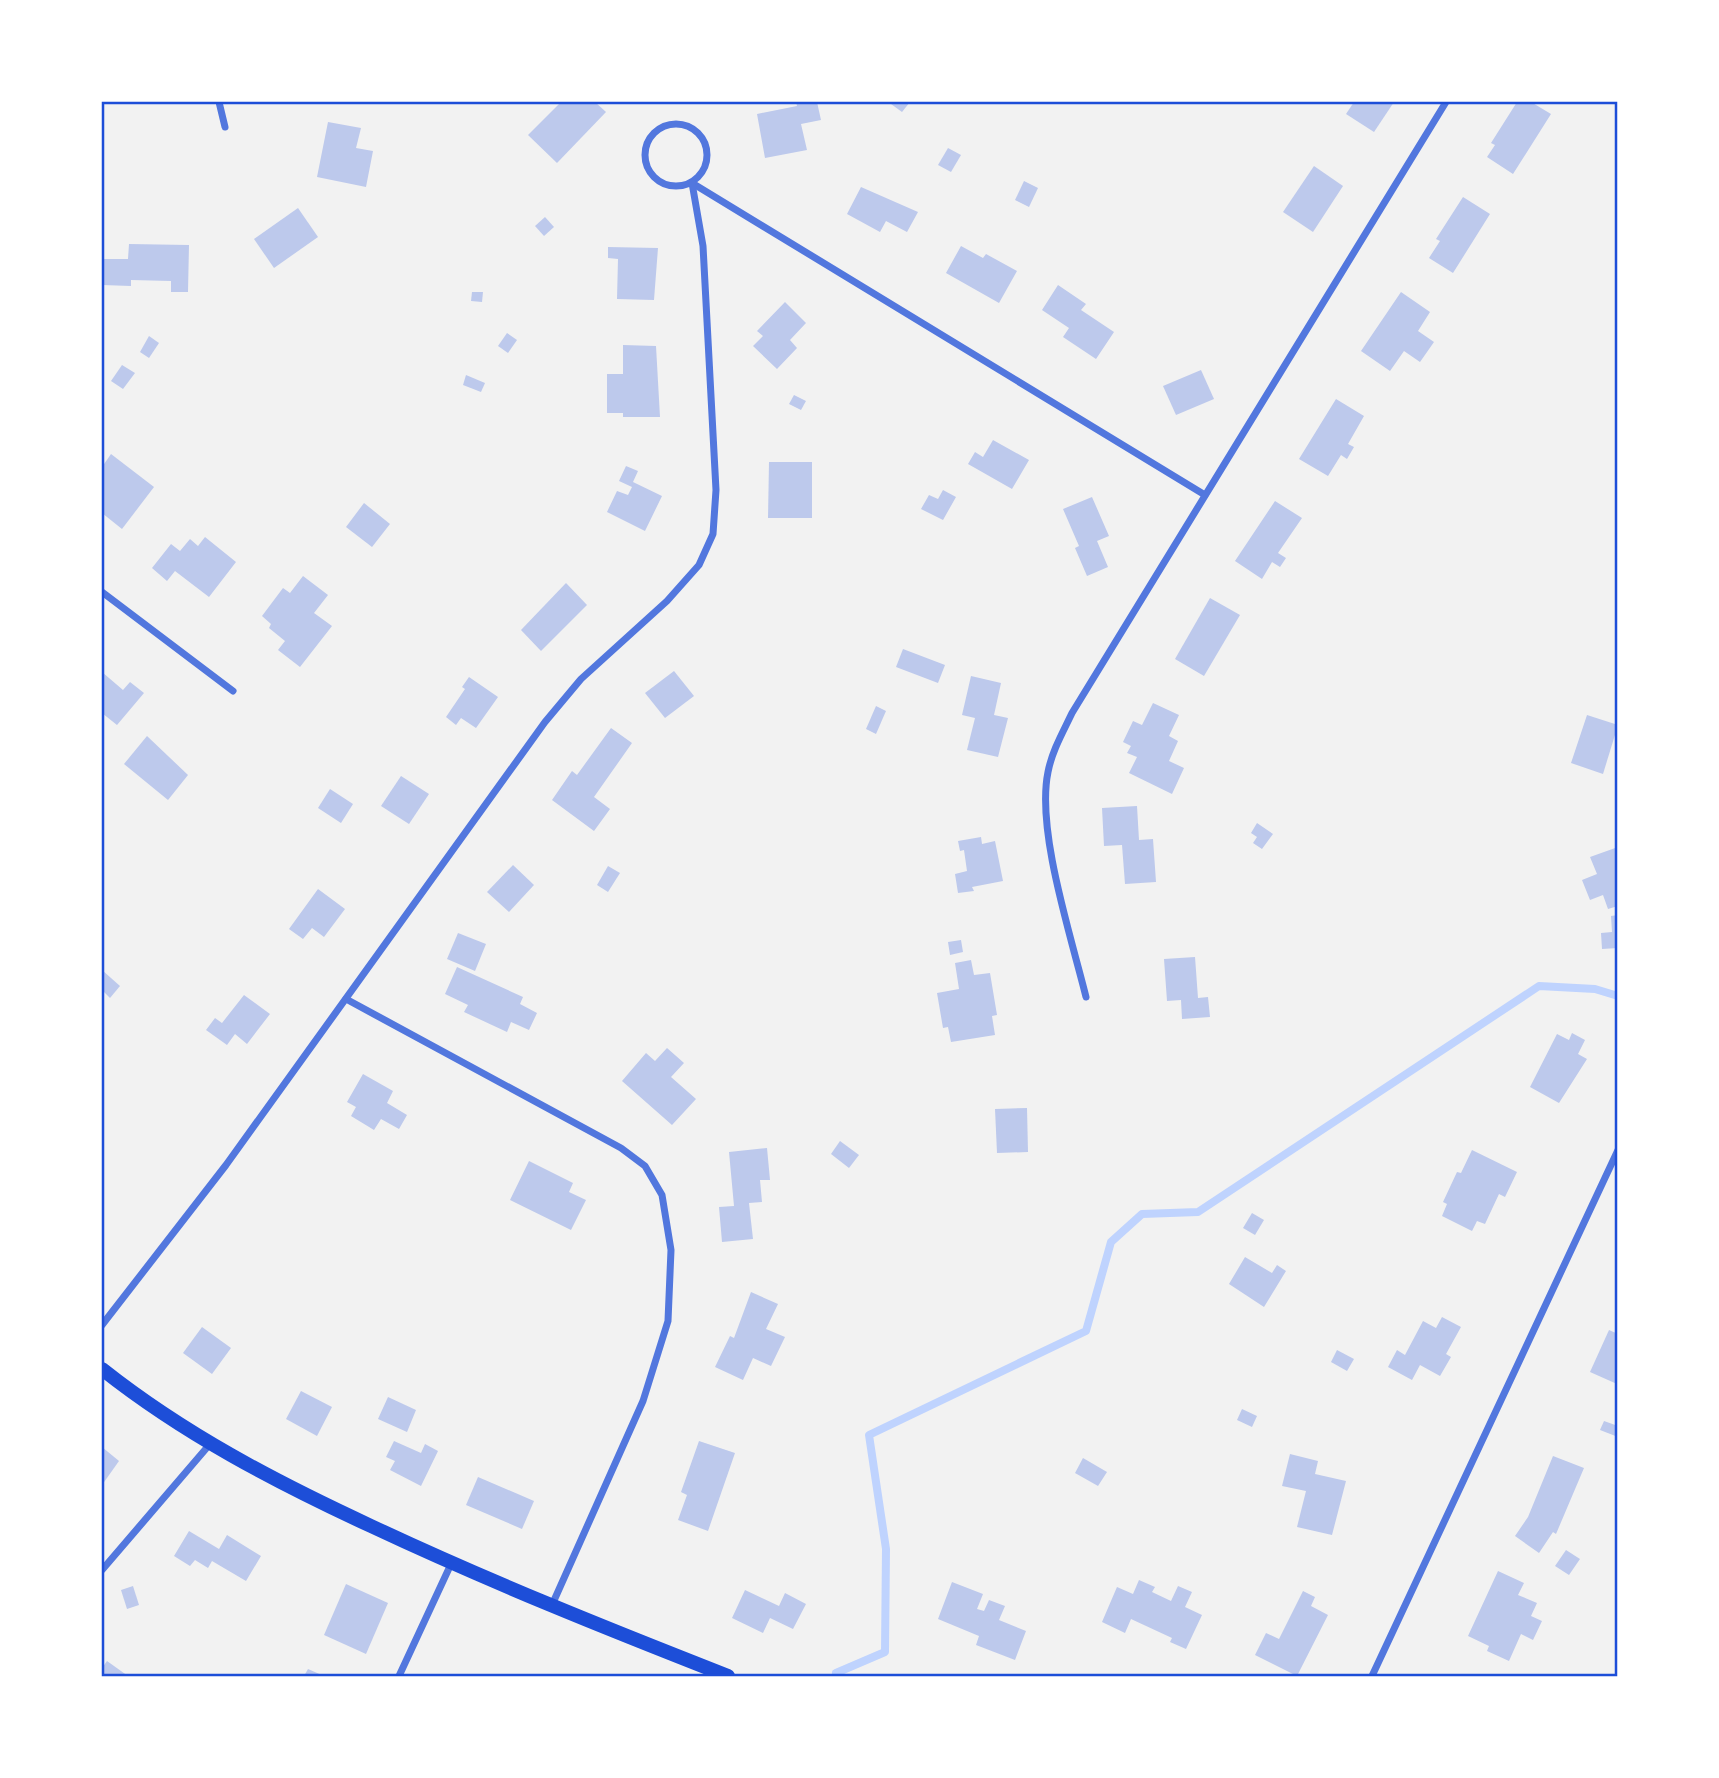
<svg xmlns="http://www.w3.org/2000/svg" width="1719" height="1778" viewBox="0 0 1719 1778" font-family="Cabin,sans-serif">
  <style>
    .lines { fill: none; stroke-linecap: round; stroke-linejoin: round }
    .stream { stroke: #bfd3fe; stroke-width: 8 }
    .building { fill: #bdc9ec }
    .minor { stroke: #5277de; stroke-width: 7 }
    .secondary { stroke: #1d4ed8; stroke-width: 14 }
    .neatline { fill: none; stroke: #1d4ed8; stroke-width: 2.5 }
  </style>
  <rect width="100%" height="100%" fill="#f2f2f2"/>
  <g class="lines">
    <path class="stream" d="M 836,1673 L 885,1652 L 886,1549 L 869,1435 L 1086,1331 L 1111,1242 L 1142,1214 L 1198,1212 L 1539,986 L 1595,989 L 1618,996"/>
  </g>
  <g class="building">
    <path d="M 561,102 L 595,102 L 606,112 L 557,163 L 528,135 Z"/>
    <path d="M 796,102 L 817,102 L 821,120 L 801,124 L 807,150 L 765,158 L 757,114 L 797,106 Z"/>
    <path d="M 893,102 L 910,102 L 902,112 L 891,104 Z"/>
    <path d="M 1354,102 L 1394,102 L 1374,132 L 1346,114 Z"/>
    <path d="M 1517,102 L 1531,102 L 1551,114 L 1513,174 L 1487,157 L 1495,145 L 1491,143 Z"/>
    <path d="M 328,122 L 361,128 L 356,148 L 373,151 L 366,187 L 317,177 Z"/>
    <path d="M 948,148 L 961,155 L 951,172 L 938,165 Z"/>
    <path d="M 1314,166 L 1343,186 L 1313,232 L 1283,212 Z"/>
    <path d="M 1024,181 L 1038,188 L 1029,207 L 1015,200 Z"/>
    <path d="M 861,187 L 918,212 L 907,232 L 886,221 L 880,232 L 847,214 Z"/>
    <path d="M 1463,197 L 1490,214 L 1453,273 L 1429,258 L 1440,241 L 1436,239 Z"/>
    <path d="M 298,208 L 318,237 L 274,268 L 254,239 Z"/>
    <path d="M 545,217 L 554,227 L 544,236 L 535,226 Z"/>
    <path d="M 129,244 L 189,245 L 188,292 L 171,292 L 171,281 L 131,280 L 131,286 L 102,285 L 102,259 L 128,259 Z"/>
    <path d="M 961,246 L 983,258 L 986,254 L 1017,271 L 999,303 L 946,273 Z"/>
    <path d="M 608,247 L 658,248 L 654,300 L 617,299 L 618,259 L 608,258 Z"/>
    <path d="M 1058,285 L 1086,304 L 1081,310 L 1114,332 L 1096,359 L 1063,337 L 1069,328 L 1042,310 Z"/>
    <path d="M 472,292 L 483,292 L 482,302 L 471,301 Z"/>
    <path d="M 1401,292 L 1430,312 L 1418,331 L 1434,342 L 1420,362 L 1404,351 L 1390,371 L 1361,351 Z"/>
    <path d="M 785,302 L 806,323 L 790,340 L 797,348 L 777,369 L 753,346 L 763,336 L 757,331 Z"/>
    <path d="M 507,333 L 517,340 L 508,353 L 498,346 Z"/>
    <path d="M 149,336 L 159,343 L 149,358 L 140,352 Z"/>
    <path d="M 623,345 L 656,346 L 660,417 L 623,417 L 623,413 L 607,413 L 607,374 L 623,374 Z"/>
    <path d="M 122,365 L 135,373 L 123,389 L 111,381 Z"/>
    <path d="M 1201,370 L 1214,399 L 1176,415 L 1163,386 Z"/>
    <path d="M 466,375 L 485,383 L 481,392 L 463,385 Z"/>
    <path d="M 794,395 L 806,401 L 801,410 L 789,404 Z"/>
    <path d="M 1336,399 L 1364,416 L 1348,444 L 1354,447 L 1347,459 L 1341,455 L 1328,476 L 1299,459 Z"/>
    <path d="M 993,440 L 1029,460 L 1012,489 L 968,464 L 975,452 L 983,457 Z"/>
    <path d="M 111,454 L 154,487 L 122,529 L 102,513 L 102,467 Z"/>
    <path d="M 769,462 L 812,462 L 812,518 L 768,518 Z"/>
    <path d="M 626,466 L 638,471 L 633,482 L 662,496 L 645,531 L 607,512 L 617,491 L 628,495 L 632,487 L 619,481 Z"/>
    <path d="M 943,490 L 956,497 L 943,520 L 921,509 L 929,495 L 938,499 Z"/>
    <path d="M 1092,497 L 1109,536 L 1097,541 L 1108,567 L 1087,576 L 1075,548 L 1079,546 L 1063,509 Z"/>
    <path d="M 1275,501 L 1302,518 L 1278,553 L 1286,558 L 1280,567 L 1272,562 L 1262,579 L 1235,561 Z"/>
    <path d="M 364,503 L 390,524 L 372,547 L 346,527 Z"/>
    <path d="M 205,537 L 236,562 L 209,597 L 175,571 L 167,581 L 152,568 L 171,544 L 180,551 L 190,539 L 198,546 Z"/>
    <path d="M 303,576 L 328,595 L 314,613 L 332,626 L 300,667 L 278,650 L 285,641 L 269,628 L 271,624 L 262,616 L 283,588 L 290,593 Z"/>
    <path d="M 566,583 L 587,605 L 541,651 L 521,630 Z"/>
    <path d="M 1210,598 L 1240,615 L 1204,676 L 1175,659 Z"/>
    <path d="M 903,649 L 945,665 L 938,683 L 896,667 Z"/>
    <path d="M 674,671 L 694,696 L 665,718 L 645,693 Z"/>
    <path d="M 102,672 L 123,690 L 130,682 L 144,693 L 117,725 L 102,713 Z"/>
    <path d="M 971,676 L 1001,683 L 994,715 L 1008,718 L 998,757 L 967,750 L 975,718 L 962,715 Z"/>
    <path d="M 469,677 L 498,697 L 476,728 L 461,718 L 456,725 L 446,717 L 465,689 L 462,687 Z"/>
    <path d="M 1153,703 L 1179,715 L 1169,736 L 1178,741 L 1169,761 L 1184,768 L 1172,794 L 1129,773 L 1137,757 L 1127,753 L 1131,746 L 1123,742 L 1133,721 L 1142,725 Z"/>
    <path d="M 876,706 L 886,711 L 876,734 L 866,729 Z"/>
    <path d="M 1587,715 L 1618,725 L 1603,774 L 1571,763 Z"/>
    <path d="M 611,728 L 632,743 L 594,797 L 610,809 L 594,831 L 552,800 L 572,771 L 577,775 Z"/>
    <path d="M 147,736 L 188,775 L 168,800 L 124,764 Z"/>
    <path d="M 401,776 L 429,794 L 409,824 L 381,806 Z"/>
    <path d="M 330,789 L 353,804 L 341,823 L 318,808 Z"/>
    <path d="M 1137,806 L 1139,840 L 1153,839 L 1156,882 L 1125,884 L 1122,845 L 1104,846 L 1102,808 Z"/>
    <path d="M 1257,823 L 1273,834 L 1262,849 L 1253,843 L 1257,837 L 1251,833 Z"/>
    <path d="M 981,837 L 982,844 L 995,841 L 1003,881 L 972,887 L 974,891 L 958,893 L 955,874 L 967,871 L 964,850 L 960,851 L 958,841 Z"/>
    <path d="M 1618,847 L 1618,906 L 1608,909 L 1603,895 L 1590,900 L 1582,880 L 1597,874 L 1590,857 Z"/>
    <path d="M 513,865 L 534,885 L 509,912 L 487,892 Z"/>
    <path d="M 608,866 L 620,873 L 608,892 L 597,885 Z"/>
    <path d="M 318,889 L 345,909 L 324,937 L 312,928 L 303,939 L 289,929 Z"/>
    <path d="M 1618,915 L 1618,948 L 1602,949 L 1601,933 L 1612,932 L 1611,916 Z"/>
    <path d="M 458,933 L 486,944 L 475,971 L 447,959 Z"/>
    <path d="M 961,940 L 963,952 L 950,955 L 948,942 Z"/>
    <path d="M 1195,957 L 1198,998 L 1208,997 L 1210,1017 L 1182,1019 L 1181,1000 L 1167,1001 L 1164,959 Z"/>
    <path d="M 971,960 L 974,975 L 990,973 L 997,1015 L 992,1016 L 995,1035 L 951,1042 L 948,1027 L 943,1028 L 937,993 L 959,989 L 955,963 Z"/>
    <path d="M 457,967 L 523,997 L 520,1004 L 537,1013 L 529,1030 L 511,1022 L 507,1032 L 464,1012 L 468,1005 L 445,994 Z"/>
    <path d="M 102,970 L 120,986 L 110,998 L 102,990 Z"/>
    <path d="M 244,995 L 270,1014 L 247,1044 L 235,1034 L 227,1045 L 206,1030 L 215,1018 L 222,1023 Z"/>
    <path d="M 1572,1033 L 1585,1040 L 1578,1054 L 1587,1059 L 1559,1103 L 1530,1087 L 1557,1034 L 1569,1040 Z"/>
    <path d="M 667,1048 L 684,1063 L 671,1077 L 696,1099 L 672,1125 L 622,1081 L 646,1053 L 655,1061 Z"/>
    <path d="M 363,1074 L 393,1091 L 387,1103 L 407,1115 L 399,1129 L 381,1119 L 374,1130 L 351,1116 L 356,1107 L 347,1102 Z"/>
    <path d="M 1027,1108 L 1028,1152 L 997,1153 L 995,1109 Z"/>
    <path d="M 840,1141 L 859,1155 L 849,1168 L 831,1154 Z"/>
    <path d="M 767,1148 L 770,1180 L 760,1180 L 762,1202 L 749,1203 L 753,1239 L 722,1242 L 719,1207 L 734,1206 L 729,1152 Z"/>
    <path d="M 1472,1150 L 1517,1172 L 1505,1197 L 1499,1194 L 1485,1224 L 1477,1221 L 1472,1231 L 1442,1216 L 1447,1204 L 1443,1202 L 1457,1172 L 1461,1173 Z"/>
    <path d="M 529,1161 L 573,1183 L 569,1192 L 586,1200 L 571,1230 L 510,1200 Z"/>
    <path d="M 1252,1213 L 1264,1220 L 1255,1235 L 1243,1228 Z"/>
    <path d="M 1245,1257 L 1272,1273 L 1277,1265 L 1286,1271 L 1264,1307 L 1229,1284 Z"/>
    <path d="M 751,1292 L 778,1304 L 766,1329 L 785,1337 L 771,1366 L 753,1358 L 743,1380 L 715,1367 L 730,1336 L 734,1338 Z"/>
    <path d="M 1442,1317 L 1461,1327 L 1446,1354 L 1451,1357 L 1440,1376 L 1420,1365 L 1412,1380 L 1388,1367 L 1397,1350 L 1405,1355 L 1423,1321 L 1436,1328 Z"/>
    <path d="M 202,1327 L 231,1348 L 212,1374 L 183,1353 Z"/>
    <path d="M 1609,1330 L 1618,1334 L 1617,1384 L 1590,1372 Z"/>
    <path d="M 1337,1350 L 1354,1359 L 1347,1371 L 1331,1362 Z"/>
    <path d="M 301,1391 L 332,1407 L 317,1436 L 286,1419 Z"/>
    <path d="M 388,1397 L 416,1410 L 407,1432 L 378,1419 Z"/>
    <path d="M 1242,1409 L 1257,1416 L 1252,1427 L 1237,1420 Z"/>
    <path d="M 1604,1421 L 1618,1426 L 1618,1437 L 1600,1430 Z"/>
    <path d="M 394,1441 L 421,1453 L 425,1444 L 438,1451 L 421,1486 L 390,1470 L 395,1461 L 386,1457 Z"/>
    <path d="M 699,1441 L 735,1453 L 708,1531 L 678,1520 L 687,1495 L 681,1492 Z"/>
    <path d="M 102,1447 L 119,1461 L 102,1485 Z"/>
    <path d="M 1290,1454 L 1318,1461 L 1315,1474 L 1346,1481 L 1332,1535 L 1297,1527 L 1306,1491 L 1282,1486 Z"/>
    <path d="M 1553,1456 L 1584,1468 L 1556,1534 L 1553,1532 L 1539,1553 L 1515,1536 L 1528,1517 Z"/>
    <path d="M 1083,1458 L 1107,1472 L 1098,1486 L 1075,1473 Z"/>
    <path d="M 478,1477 L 534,1501 L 522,1529 L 466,1505 Z"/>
    <path d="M 189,1531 L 219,1549 L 227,1535 L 261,1556 L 246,1581 L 212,1561 L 208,1568 L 195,1560 L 190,1566 L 174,1556 Z"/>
    <path d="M 1566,1550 L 1580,1559 L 1569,1575 L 1555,1566 Z"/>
    <path d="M 1498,1571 L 1524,1583 L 1518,1595 L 1537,1603 L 1531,1616 L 1542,1621 L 1533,1640 L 1521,1634 L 1509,1661 L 1487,1651 L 1489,1646 L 1468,1636 Z"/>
    <path d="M 1139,1580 L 1155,1587 L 1152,1592 L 1171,1601 L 1178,1586 L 1192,1592 L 1185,1607 L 1202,1615 L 1186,1649 L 1170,1642 L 1172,1638 L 1131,1619 L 1125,1633 L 1102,1622 L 1117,1587 L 1133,1594 Z"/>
    <path d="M 952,1582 L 983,1594 L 977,1609 L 984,1611 L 989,1600 L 1005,1606 L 999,1620 L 1026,1631 L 1015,1660 L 976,1645 L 979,1636 L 938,1619 Z"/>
    <path d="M 346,1584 L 388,1603 L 366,1654 L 324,1635 Z"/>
    <path d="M 133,1586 L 139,1605 L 127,1609 L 121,1590 Z"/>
    <path d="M 745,1590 L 779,1606 L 785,1593 L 806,1604 L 793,1629 L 770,1618 L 763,1633 L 732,1618 Z"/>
    <path d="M 1303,1591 L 1315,1597 L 1311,1606 L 1328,1615 L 1297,1676 L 1255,1655 L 1266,1633 L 1279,1639 Z"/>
    <path d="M 107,1661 L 128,1676 L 102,1676 L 102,1668 Z"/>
    <path d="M 308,1669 L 324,1676 L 304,1676 Z"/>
  </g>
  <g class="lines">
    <g class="minor">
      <path d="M 219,102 L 225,127"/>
      <circle cx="676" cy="155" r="31"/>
      <path d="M 692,183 L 1205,495"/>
      <path d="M 102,592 L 233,691"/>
      <path d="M 1086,997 C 1071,936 1036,830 1048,772 C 1052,751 1063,732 1072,713 L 1446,102"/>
      <path d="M 346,999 L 621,1148 L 645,1166 L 662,1195 L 671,1250 L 668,1321 L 643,1401 L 552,1605"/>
      <path d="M 102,1325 L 226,1165 L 545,722 L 581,679 L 667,601 L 699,565 L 713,534 L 716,490 L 703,246 L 692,183"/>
      <path d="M 102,1570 L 210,1444"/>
      <path d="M 399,1676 L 451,1564"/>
      <path d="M 1372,1676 L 1618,1150"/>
    </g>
    <path class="secondary" d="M 102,1369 C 184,1434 276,1482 371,1526 C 488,1581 608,1629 728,1676"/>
  </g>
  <rect width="1719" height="1778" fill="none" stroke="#ffffff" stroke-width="206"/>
  <rect x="103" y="103" width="1513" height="1572" class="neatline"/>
</svg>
